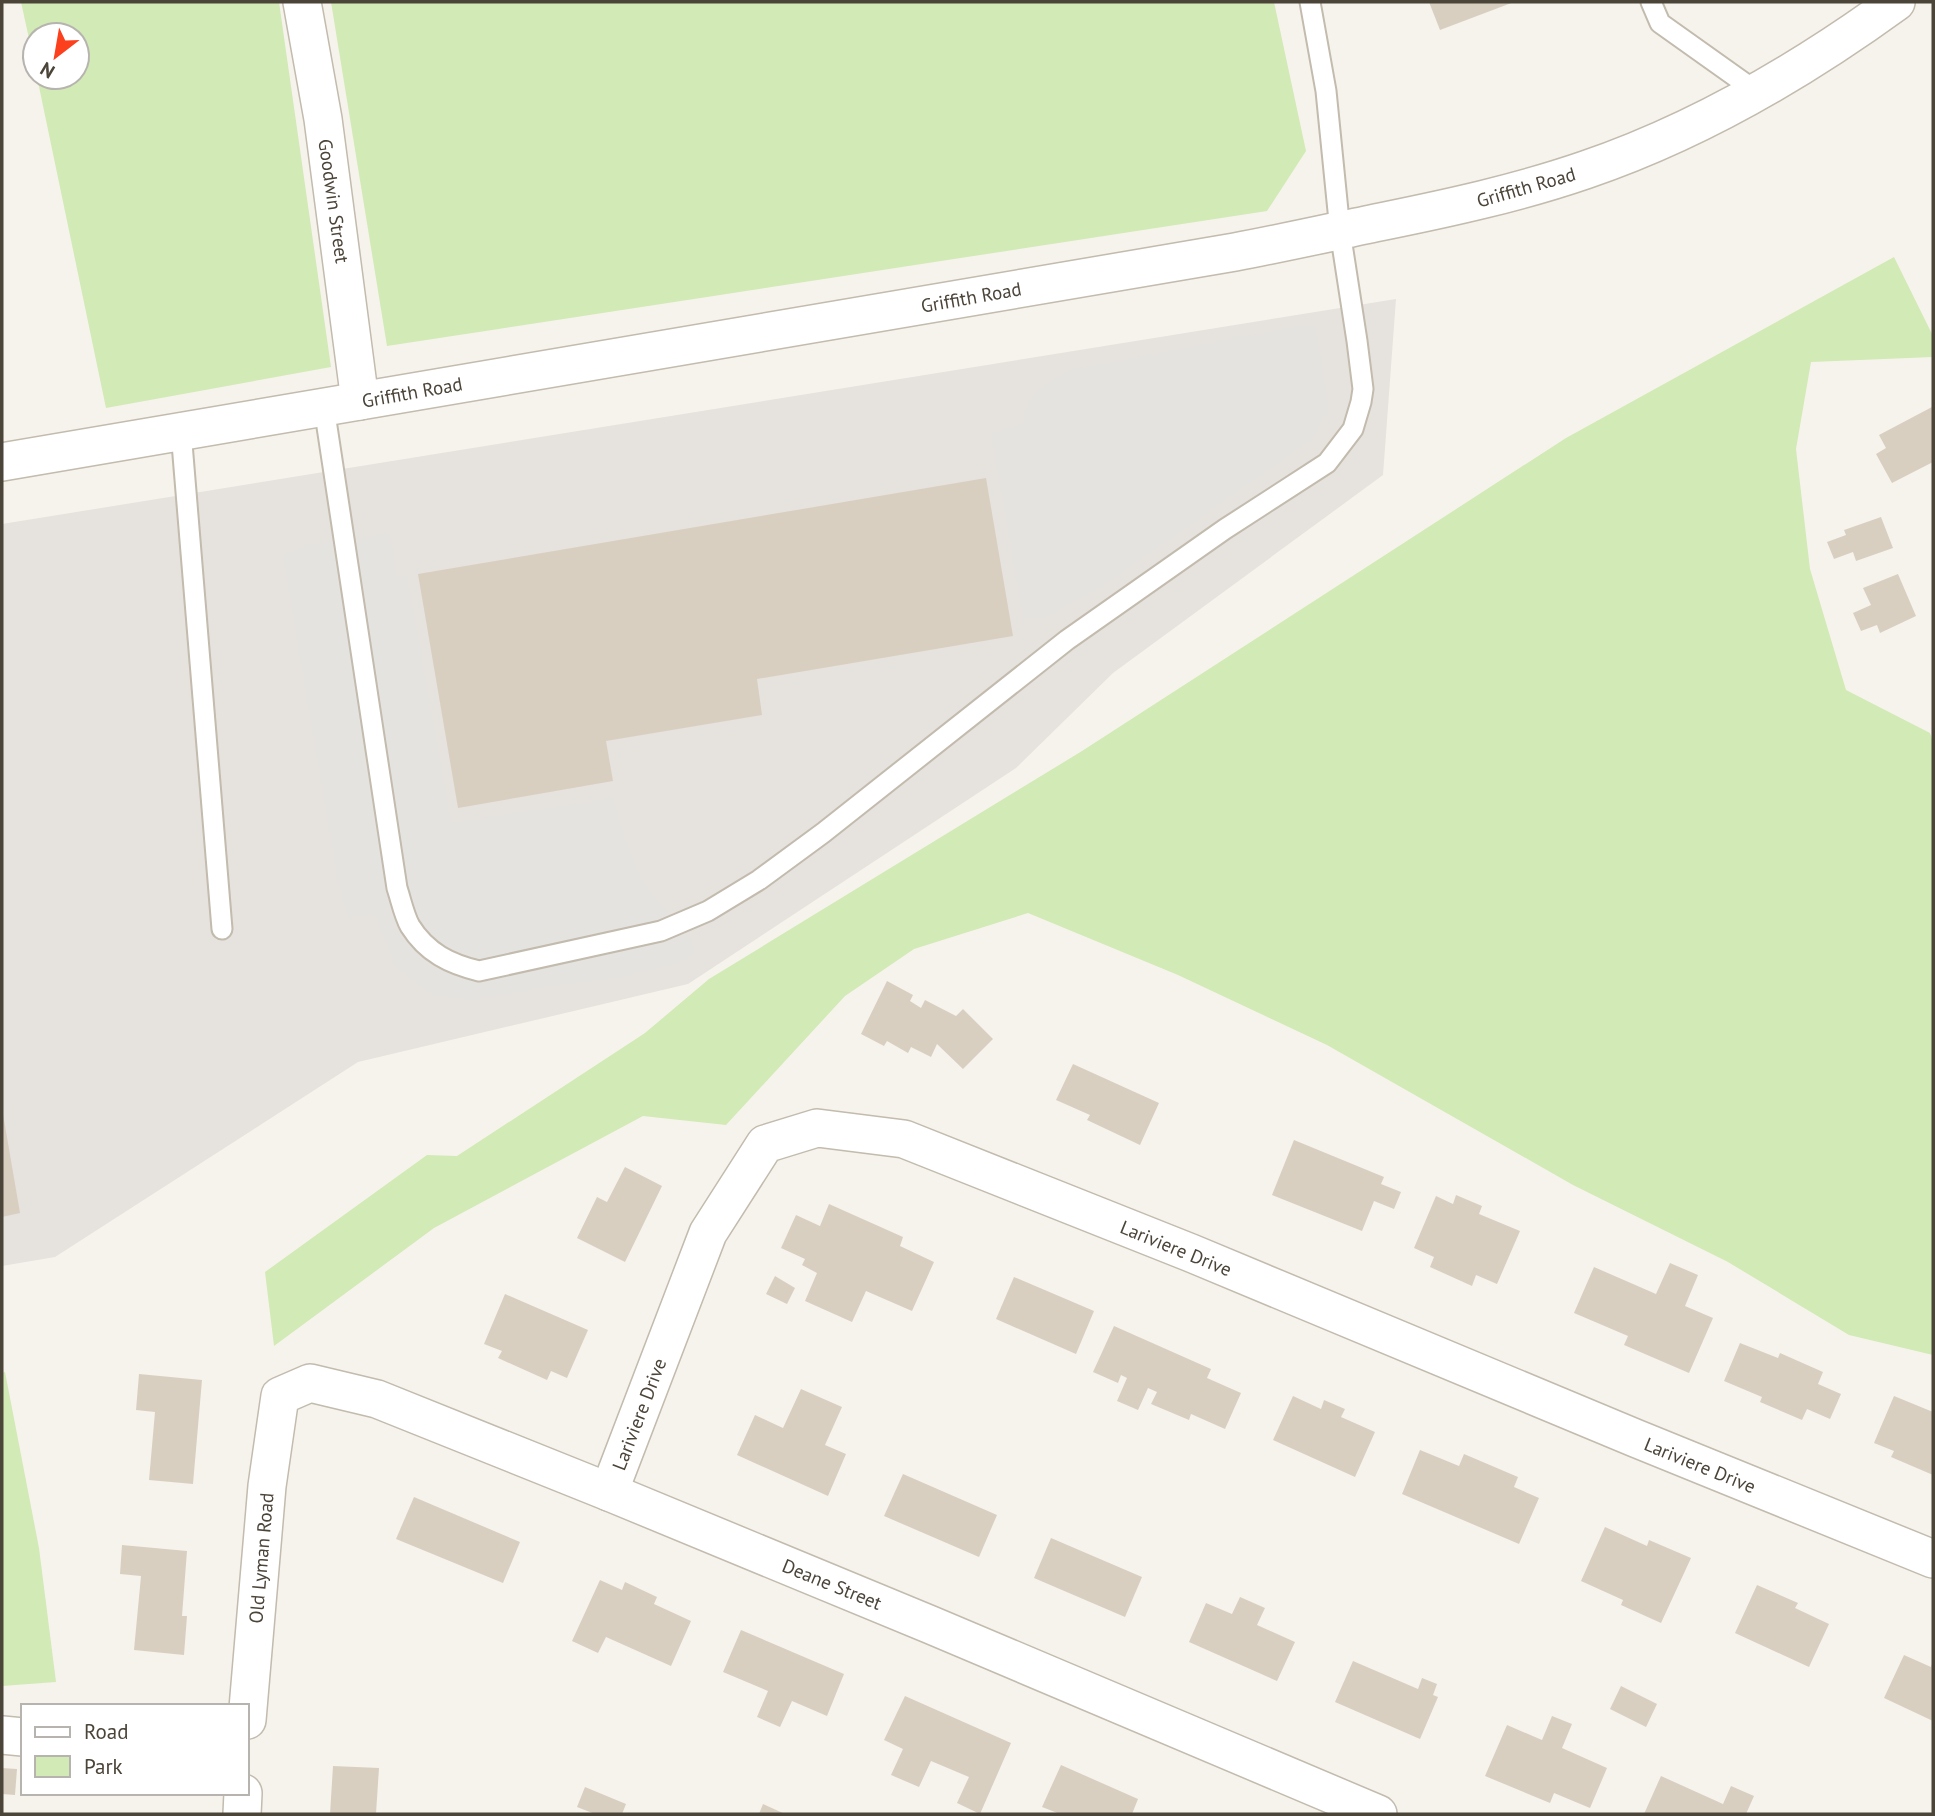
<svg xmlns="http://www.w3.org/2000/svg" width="1935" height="1816" viewBox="0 0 1935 1816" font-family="'PT Sans',sans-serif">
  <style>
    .industrial { fill: #e6e2dd }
    .green { fill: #d2eab5 }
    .parking { fill: #e5e3e0 }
    .building { fill: #d8cfc1 }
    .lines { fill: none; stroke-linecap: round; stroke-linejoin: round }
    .service-casing { stroke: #c2bbae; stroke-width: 23 }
    .minor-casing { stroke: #c2bbae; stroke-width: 40 }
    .service { stroke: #fff; stroke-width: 19 }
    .minor { stroke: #fff; stroke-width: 37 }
    .labels { text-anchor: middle; stroke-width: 5; stroke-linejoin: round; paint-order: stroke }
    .street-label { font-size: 19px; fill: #4b4439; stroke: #fff }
  </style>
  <rect width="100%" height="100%" fill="#f6f3ec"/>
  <path class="industrial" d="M 1396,299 L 1383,475 L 1113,673 L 1016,768 L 688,984 L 358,1062 L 55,1257 L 2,1266 L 2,524 Z"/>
  <g class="green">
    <path d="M 21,2 L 279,2 L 331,367 L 106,408 L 37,77 L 77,77 L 77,35 L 35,35 L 35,66 Z"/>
    <path d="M 331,2 L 1274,2 L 1306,151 L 1267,211 L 387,346 Z"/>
    <path d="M 1894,257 L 1933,336 L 1933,357 L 1811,362 L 1796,449 L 1810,569 L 1846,690 L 1930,733 L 1933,742 L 1933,1355 L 1849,1335 L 1728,1262 L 1573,1185 L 1327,1045 L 1178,975 L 1028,913 L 914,949 L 845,996 L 726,1125 L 643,1116 L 434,1228 L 274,1346 L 265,1272 L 427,1155 L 457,1156 L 645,1033 L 709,979 L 1082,751 L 1566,438 Z"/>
    <path d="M 5,1372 L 39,1548 L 56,1682 L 2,1686 L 2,1373 Z"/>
  </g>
  <g class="parking">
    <path d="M 1315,323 L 1329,409 L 1313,439 L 1103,586 L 1044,618 L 1023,618 L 991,432 L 1022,426 L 1026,408 L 1036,391 L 1069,370 Z"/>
    <path d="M 390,533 L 397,578 L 407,576 L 451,823 L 613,798 L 622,830 L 641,879 L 691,941 L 694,955 L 677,964 L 618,978 L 546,987 L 473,1000 L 432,995 L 395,967 L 375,914 L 348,919 L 337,877 L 283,556 L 307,545 Z"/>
  </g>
  <g class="building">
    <path d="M 1429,2 L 1514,2 L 1440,30 Z"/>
    <path d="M 1932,407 L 1933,410 L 1933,462 L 1892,483 L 1876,454 L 1886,448 L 1879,435 Z"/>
    <path d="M 986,478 L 1013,636 L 757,679 L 762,715 L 606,741 L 613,781 L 458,808 L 418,574 Z"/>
    <path d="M 1881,517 L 1893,548 L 1856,561 L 1853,552 L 1834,559 L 1827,542 L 1846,535 L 1844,530 Z"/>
    <path d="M 1898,574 L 1916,616 L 1880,633 L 1877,625 L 1861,631 L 1853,613 L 1871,605 L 1863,588 Z"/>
    <path d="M 887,981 L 913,995 L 910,1001 L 921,1008 L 925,1000 L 956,1016 L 963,1009 L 993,1039 L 963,1069 L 937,1044 L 931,1057 L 911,1047 L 908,1053 L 887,1041 L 884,1046 L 861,1034 Z"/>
    <path d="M 1073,1064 L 1159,1103 L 1140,1145 L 1087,1120 L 1090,1115 L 1056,1100 Z"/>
    <path d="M 2,1114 L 3,1114 L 20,1213 L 2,1217 Z"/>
    <path d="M 1294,1140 L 1384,1177 L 1381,1184 L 1401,1192 L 1394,1209 L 1374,1201 L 1362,1231 L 1272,1195 Z"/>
    <path d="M 625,1167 L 662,1186 L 625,1262 L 577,1238 L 597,1197 L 607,1202 Z"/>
    <path d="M 1456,1195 L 1482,1206 L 1479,1214 L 1520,1231 L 1497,1284 L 1476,1275 L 1472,1286 L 1430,1267 L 1434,1257 L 1414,1248 L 1436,1196 L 1453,1204 Z"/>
    <path d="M 829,1204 L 903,1237 L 900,1246 L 934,1262 L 912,1311 L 866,1291 L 852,1322 L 805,1301 L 817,1273 L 802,1265 L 805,1259 L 781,1248 L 796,1215 L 820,1226 Z"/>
    <path d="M 1670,1263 L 1698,1275 L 1685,1306 L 1713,1318 L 1689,1373 L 1624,1345 L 1628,1336 L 1574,1313 L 1594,1267 L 1656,1294 Z"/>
    <path d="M 775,1276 L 795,1288 L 787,1304 L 766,1294 Z"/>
    <path d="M 1014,1277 L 1094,1311 L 1076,1354 L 996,1319 Z"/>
    <path d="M 505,1294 L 588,1330 L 567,1378 L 551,1371 L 547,1380 L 498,1358 L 502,1351 L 484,1344 Z"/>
    <path d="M 1114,1326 L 1211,1369 L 1207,1378 L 1241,1393 L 1225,1429 L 1191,1414 L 1189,1420 L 1151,1404 L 1157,1392 L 1148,1388 L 1138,1410 L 1117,1401 L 1127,1378 L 1121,1375 L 1118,1383 L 1093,1372 Z"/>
    <path d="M 1740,1343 L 1778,1358 L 1780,1353 L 1823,1372 L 1818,1384 L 1841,1394 L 1830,1419 L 1807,1409 L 1802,1420 L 1760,1402 L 1762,1397 L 1724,1381 Z"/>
    <path d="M 139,1374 L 202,1380 L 193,1484 L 149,1480 L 155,1412 L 136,1410 Z"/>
    <path d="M 801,1389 L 842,1407 L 825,1445 L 846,1454 L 828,1496 L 737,1455 L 755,1415 L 783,1428 Z"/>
    <path d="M 1293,1396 L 1321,1409 L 1324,1400 L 1345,1409 L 1341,1417 L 1375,1432 L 1355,1477 L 1273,1440 Z"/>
    <path d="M 1894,1396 L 1933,1412 L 1933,1475 L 1891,1457 L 1894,1451 L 1874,1443 Z"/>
    <path d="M 1420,1450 L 1459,1466 L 1464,1454 L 1518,1477 L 1514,1487 L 1539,1498 L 1519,1544 L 1402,1494 Z"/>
    <path d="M 903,1474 L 997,1515 L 979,1557 L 884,1516 Z"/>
    <path d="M 414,1497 L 520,1542 L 503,1583 L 396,1539 Z"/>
    <path d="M 1605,1527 L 1647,1546 L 1649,1540 L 1691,1558 L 1661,1623 L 1621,1605 L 1623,1600 L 1581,1581 Z"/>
    <path d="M 1051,1538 L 1142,1577 L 1125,1617 L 1034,1578 Z"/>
    <path d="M 122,1545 L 187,1551 L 182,1616 L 187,1616 L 184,1655 L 134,1650 L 141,1576 L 120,1574 Z"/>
    <path d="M 600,1580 L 622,1590 L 625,1582 L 657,1597 L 654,1604 L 691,1621 L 671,1666 L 606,1637 L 598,1653 L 572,1641 Z"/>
    <path d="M 1757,1585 L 1798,1603 L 1795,1608 L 1829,1624 L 1809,1667 L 1735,1633 Z"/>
    <path d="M 1240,1597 L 1265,1608 L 1257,1625 L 1295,1642 L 1277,1681 L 1189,1642 L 1206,1603 L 1232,1614 Z"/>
    <path d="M 741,1630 L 844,1674 L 827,1716 L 792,1701 L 780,1727 L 757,1717 L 768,1691 L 723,1672 Z"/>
    <path d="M 1904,1655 L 1931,1667 L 1933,1661 L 1933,1721 L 1884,1698 Z"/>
    <path d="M 1353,1661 L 1418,1689 L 1422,1678 L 1437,1684 L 1433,1695 L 1438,1697 L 1420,1739 L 1335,1702 Z"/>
    <path d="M 1621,1686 L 1657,1704 L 1646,1727 L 1610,1709 Z"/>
    <path d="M 905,1696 L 1011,1743 L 980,1814 L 957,1803 L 969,1777 L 931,1761 L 919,1787 L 891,1775 L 903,1749 L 884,1740 Z"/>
    <path d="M 1552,1716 L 1572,1724 L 1562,1748 L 1607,1768 L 1590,1808 L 1554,1793 L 1550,1803 L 1485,1776 L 1507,1725 L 1542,1740 Z"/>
    <path d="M 1061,1765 L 1138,1799 L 1132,1814 L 1060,1814 L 1042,1807 Z"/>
    <path d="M 333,1766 L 379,1768 L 376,1814 L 330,1814 Z"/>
    <path d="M 2,1768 L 17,1769 L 15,1795 L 2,1794 Z"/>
    <path d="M 1661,1776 L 1723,1804 L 1731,1786 L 1754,1796 L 1746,1814 L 1644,1814 Z"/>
    <path d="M 585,1787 L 626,1804 L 622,1814 L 595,1814 L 577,1807 Z"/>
    <path d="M 763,1804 L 785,1814 L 759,1814 Z"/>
  </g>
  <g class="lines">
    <defs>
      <g id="service">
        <path d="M 1651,2 L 1660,23 L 1757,92"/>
        <path d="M 324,407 L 397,888 C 401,900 404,915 410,926 C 427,953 450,964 479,971 L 661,931 L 708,911 L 759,880 L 823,833 L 1067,640 L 1225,529 L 1327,463 L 1353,429 L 1361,402 L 1363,389 L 1357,341 L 1340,231 L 1326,91 L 1310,2"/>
        <path d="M 181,431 L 222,929"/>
      </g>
      <g id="minor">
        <path d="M 302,2 L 323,119 L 360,401"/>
        <path d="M 2,462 L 1235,252 C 1283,243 1332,232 1380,222 C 1449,208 1518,193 1585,170 C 1697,132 1801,71 1896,2"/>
        <path d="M 609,1492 L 708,1233 L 765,1144 L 817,1128 L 904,1139 L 1191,1253 L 1635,1438 L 1933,1559"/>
        <path d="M 247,1720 L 267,1486 L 280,1396 L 310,1383 L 377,1399 L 609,1492 L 931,1625 L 1378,1814"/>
        <path d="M 2,1735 L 23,1737"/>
        <path d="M 242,1814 L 243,1793"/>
      </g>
    </defs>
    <use href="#service" class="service-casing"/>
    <use href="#minor" class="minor-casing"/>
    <use href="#service" class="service"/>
    <use href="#minor" class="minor"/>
  </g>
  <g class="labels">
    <g class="street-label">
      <text transform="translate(1526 187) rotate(-16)" y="7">Griffith Road</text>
      <text transform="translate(334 201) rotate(82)" y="7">Goodwin Street</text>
      <text transform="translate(971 297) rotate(-10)" y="7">Griffith Road</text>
      <text transform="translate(412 392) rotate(-10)" y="7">Griffith Road</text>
      <text transform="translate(1176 1248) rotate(22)" y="7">Lariviere Drive</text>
      <text transform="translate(639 1414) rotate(-69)" y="7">Lariviere Drive</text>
      <text transform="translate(1700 1465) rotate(22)" y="7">Lariviere Drive</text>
      <text transform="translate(261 1558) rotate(-85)" y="7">Old Lyman Road</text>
      <text transform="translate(832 1584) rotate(22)" y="7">Deane Street</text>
    </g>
  </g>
  <rect width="1935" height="1816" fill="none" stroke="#4b4439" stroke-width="7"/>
  <rect x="21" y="1704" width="228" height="91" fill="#ffffff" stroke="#b7b4b0" stroke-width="2"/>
  <rect x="35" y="1727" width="35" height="10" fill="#ffffff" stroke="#b7b4b0" stroke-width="2"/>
  <text x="84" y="1739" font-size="21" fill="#4b4439">Road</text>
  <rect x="35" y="1756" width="35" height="21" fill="#d2eab5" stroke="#b7b4b0" stroke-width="2"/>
  <text x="84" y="1774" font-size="21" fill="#4b4439">Park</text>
  <g transform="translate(56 56) rotate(211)"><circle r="33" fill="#ffffff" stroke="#b7b4b0" stroke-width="2"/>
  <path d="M0-5L12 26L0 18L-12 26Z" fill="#fc3f1d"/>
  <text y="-10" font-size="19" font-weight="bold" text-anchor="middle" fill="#4b4439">N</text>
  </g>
</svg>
